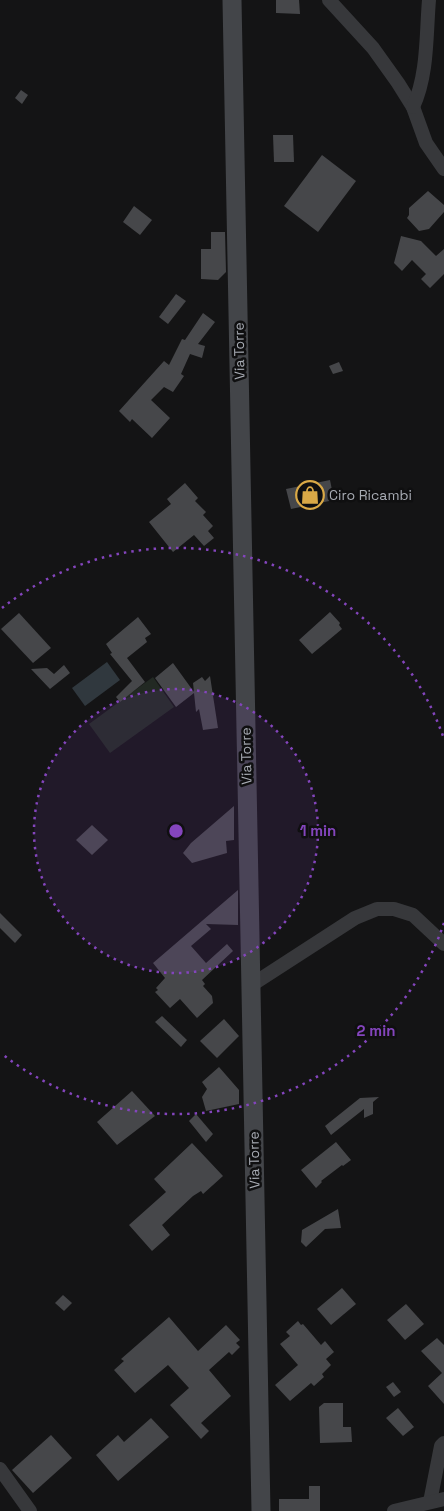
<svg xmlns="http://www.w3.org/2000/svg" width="444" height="1511" viewBox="0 0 444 1511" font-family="'Space Grotesk',sans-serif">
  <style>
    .green { fill: #222923 }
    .water { fill: #30383e }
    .building { fill: #46474a }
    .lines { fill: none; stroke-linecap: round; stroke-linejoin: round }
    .street { stroke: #37383b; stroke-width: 14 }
    .secondary { stroke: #434549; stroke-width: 19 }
    .ring { fill: none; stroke: #8445bd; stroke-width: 2.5; stroke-dasharray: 2.5 5 }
    .labels { text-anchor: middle; stroke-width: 5; stroke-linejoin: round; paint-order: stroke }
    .street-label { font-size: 14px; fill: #a7abb3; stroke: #0f0f10 }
    .poi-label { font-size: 14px; fill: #a7abb3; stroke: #0f0f10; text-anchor: start }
    .centre { fill: #8445bd; stroke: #0f0f10; stroke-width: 2.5 }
    .ring-label { font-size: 15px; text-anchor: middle; font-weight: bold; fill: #8445bd; stroke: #0f0f10; stroke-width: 5; stroke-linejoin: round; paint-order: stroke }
  </style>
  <rect width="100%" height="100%" fill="#141415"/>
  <path class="green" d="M 153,677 L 174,707 L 110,753 L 89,724 Z"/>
  <path class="water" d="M 107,662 L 120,680 L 85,706 L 72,688 Z"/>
  <g class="building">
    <path d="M 276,0 L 299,0 L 300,14 L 276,13 Z"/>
    <path d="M 21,90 L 28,95 L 22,104 L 15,98 Z"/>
    <path d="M 273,135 L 293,135 L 294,162 L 274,162 Z"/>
    <path d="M 322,155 L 356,181 L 318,232 L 284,206 Z"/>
    <path d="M 428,191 L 444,205 L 444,212 L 429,229 L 419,231 L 407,218 L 409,215 L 409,208 Z"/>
    <path d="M 134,206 L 152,220 L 140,235 L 123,222 Z"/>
    <path d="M 211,232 L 225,232 L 226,272 L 218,280 L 201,279 L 201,249 L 211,249 Z"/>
    <path d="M 401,236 L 421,241 L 436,256 L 444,249 L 444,274 L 430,288 L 421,279 L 426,274 L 412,260 L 402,271 L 394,263 Z"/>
    <path d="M 176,294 L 186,301 L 168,324 L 159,317 Z"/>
    <path d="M 203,313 L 215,322 L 198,344 L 205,346 L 202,358 L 190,354 L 181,374 L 184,376 L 173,392 L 164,387 L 151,400 L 170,418 L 152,438 L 132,419 L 130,422 L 119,411 L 164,361 L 169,365 L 182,339 L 185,340 Z"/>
    <path d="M 339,362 L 343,371 L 333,374 L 329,366 Z"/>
    <path d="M 330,480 L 334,500 L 291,509 L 286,489 Z"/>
    <path d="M 185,483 L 198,498 L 195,501 L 206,512 L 203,515 L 213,526 L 208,531 L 214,538 L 204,546 L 194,535 L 173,552 L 149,522 L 171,504 L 167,499 Z"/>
    <path d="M 330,612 L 340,623 L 339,625 L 342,629 L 312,654 L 299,640 Z"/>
    <path d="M 19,613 L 51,648 L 33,663 L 1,629 Z"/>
    <path d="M 138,617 L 151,634 L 145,638 L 147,642 L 127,658 L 145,682 L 120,702 L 116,697 L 132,681 L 110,654 L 112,653 L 106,644 Z"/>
    <path d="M 173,663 L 194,692 L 193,683 L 202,677 L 205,681 L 210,676 L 218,728 L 203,730 L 199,709 L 196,712 L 194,693 L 176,707 L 155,678 Z"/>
    <path d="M 64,665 L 70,673 L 50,689 L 31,669 L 47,668 L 54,674 Z"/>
    <path d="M 234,806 L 234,840 L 226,841 L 227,853 L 192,863 L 183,853 L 191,843 Z"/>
    <path d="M 92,825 L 108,840 L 92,855 L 76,840 Z"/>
    <path d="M 238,890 L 238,925 L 206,924 L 211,929 L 191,946 L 206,963 L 227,944 L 233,951 L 202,980 L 205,984 L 203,986 L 212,996 L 213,1003 L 197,1018 L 180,999 L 170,1008 L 155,992 L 158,990 L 156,988 L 165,978 L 153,963 Z"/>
    <path d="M 0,913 L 22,935 L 15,943 L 0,928 Z"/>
    <path d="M 162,1016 L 187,1040 L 181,1047 L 155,1022 Z"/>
    <path d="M 224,1019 L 239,1036 L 217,1058 L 200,1041 Z"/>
    <path d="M 219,1067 L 239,1090 L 239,1104 L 206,1111 L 202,1097 L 207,1089 L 202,1082 Z"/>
    <path d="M 132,1091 L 155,1116 L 117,1145 L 97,1122 Z"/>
    <path d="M 379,1097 L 373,1102 L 373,1114 L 364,1118 L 364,1109 L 331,1135 L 325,1126 L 360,1098 Z"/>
    <path d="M 196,1114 L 213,1134 L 206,1142 L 189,1121 Z"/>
    <path d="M 336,1142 L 351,1160 L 343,1166 L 342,1165 L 321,1181 L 322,1182 L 316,1188 L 301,1170 Z"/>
    <path d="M 192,1143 L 223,1176 L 203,1194 L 201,1191 L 193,1196 L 162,1225 L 170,1235 L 152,1251 L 129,1225 L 166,1192 L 154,1179 Z"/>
    <path d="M 338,1209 L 341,1228 L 325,1229 L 306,1247 L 301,1242 L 302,1230 Z"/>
    <path d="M 342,1288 L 356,1304 L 331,1325 L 317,1309 Z"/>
    <path d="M 63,1295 L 72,1303 L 64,1311 L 55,1303 Z"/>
    <path d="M 406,1304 L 424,1324 L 405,1340 L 387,1320 Z"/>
    <path d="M 169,1317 L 198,1351 L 226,1325 L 240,1340 L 236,1343 L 240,1347 L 232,1355 L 229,1352 L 209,1370 L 231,1396 L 201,1423 L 209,1431 L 201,1439 L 170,1405 L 189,1388 L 168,1365 L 135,1393 L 114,1370 L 124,1361 L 121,1359 Z"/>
    <path d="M 298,1321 L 301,1325 L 303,1324 L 321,1345 L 325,1341 L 334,1352 L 326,1359 L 331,1365 L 322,1374 L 324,1377 L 314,1386 L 311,1383 L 290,1401 L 275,1385 L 298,1365 L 280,1344 L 290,1336 L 286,1332 Z"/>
    <path d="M 437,1338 L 444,1345 L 444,1404 L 428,1386 L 442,1373 L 421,1351 Z"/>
    <path d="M 393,1382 L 401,1392 L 394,1397 L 386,1387 Z"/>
    <path d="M 324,1403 L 343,1403 L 343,1427 L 351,1427 L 352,1442 L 320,1443 L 319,1407 Z"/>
    <path d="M 398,1408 L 414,1427 L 403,1436 L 386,1418 Z"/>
    <path d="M 151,1418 L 169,1437 L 118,1481 L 96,1455 L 118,1435 L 124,1442 Z"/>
    <path d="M 51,1435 L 72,1458 L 33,1493 L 12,1470 Z"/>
    <path d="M 309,1486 L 320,1486 L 320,1511 L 279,1511 L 279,1499 L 309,1499 Z"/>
  </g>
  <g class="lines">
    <g class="street">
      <path d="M 329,0 L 373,48 L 398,83 L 413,107 L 426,143 L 444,169"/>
      <path d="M 413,107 C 428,75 426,35 429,0"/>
      <path d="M 250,986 L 355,918 L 377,909 L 394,909 L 413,915 L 444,944"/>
      <path d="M 0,1469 L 30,1511"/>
      <path d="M 430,1502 L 441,1446 L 444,1443"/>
      <path d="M 394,1511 L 444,1499"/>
    </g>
    <path class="secondary" d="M 232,0 L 261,1511"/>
  </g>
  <circle cx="176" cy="831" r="142" fill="#8445bd" fill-opacity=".12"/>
  <g class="ring">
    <circle cx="176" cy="831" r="142"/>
    <path d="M444 923A283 283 0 0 1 2 1054M2 608A283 283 0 0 1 444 739"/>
  </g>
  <defs>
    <symbol id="shop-ring" viewBox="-11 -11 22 22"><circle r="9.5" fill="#0f0f10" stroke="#daa946" stroke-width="1.5"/><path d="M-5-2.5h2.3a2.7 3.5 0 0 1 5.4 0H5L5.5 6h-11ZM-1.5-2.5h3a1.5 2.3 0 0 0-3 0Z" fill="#daa946"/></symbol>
  </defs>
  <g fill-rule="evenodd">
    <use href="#shop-ring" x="294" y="479" width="32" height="32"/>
  </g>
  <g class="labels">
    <g class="street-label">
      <text transform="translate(239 351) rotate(-91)" y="5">Via Torre</text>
      <text transform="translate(246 756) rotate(-91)" y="5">Via Torre</text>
      <text transform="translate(254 1160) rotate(-91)" y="5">Via Torre</text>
    </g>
    <g class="poi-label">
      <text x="329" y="500">Ciro Ricambi</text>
    </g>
  </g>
  <circle cx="176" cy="831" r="8" class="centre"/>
  <g class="ring-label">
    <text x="318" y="836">1 min</text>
    <text x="376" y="1036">2 min</text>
  </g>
</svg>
